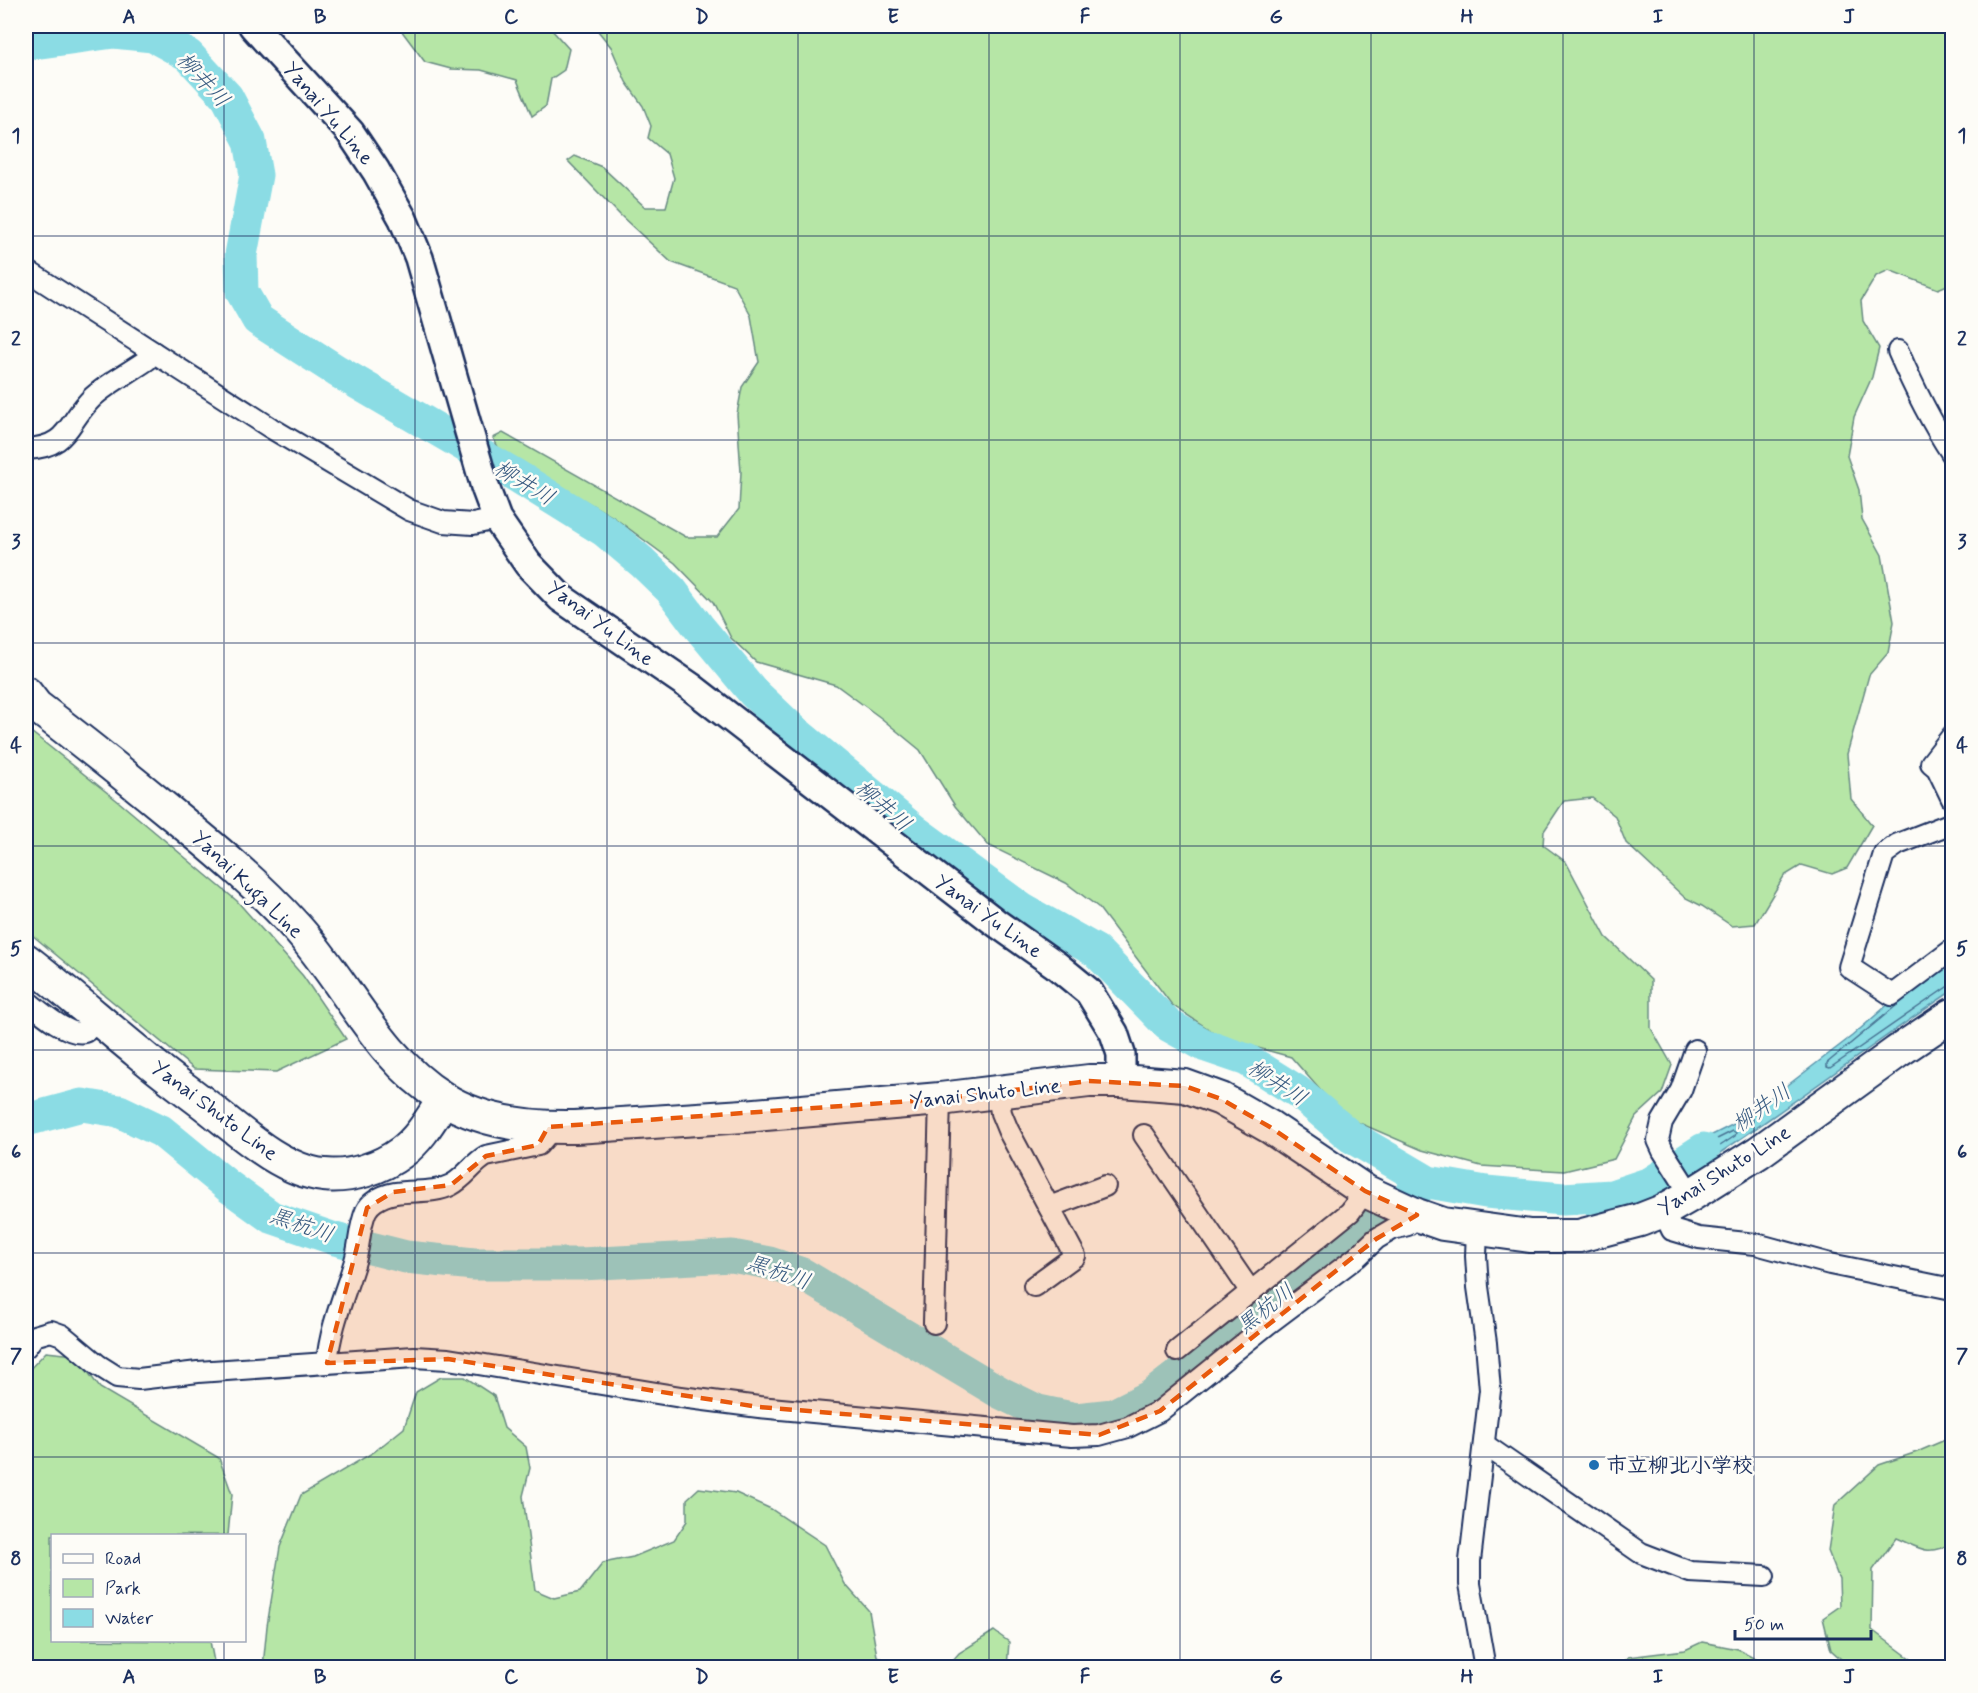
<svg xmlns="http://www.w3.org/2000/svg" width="1978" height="1693" viewBox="0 0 1978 1693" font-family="Mynerve,'Klee One',sans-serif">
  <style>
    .green { fill: #b6e6a6; stroke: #688a82; stroke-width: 1.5 }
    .water { fill: #8bdce4; stroke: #5e97ae; stroke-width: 1.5 }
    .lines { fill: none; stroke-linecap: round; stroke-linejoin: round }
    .shore { stroke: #487494; stroke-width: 1.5 }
    .river { stroke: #8bdce4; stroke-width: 33 }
    .street-casing { stroke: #1b2f5e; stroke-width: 24 }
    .secondary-casing { stroke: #1b2f5e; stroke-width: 32 }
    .primary-casing { stroke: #1b2f5e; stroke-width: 36 }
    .street { stroke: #fdfcf7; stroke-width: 20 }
    .secondary { stroke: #fdfcf7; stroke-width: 27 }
    .primary { stroke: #fdfcf7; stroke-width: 32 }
    .marked { fill: #e8590c; fill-opacity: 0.2; stroke: #e8590c; stroke-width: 4.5; stroke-dasharray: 12 8; stroke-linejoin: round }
    .grid { fill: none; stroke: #1b2f5e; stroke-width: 1.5; stroke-opacity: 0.55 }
    .poi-dot { fill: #1f6fb2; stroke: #fdfcf7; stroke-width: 2 }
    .labels { text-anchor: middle; stroke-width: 5; stroke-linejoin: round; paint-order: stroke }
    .street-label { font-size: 21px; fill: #1b2f5e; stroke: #fdfcf7 }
    .poi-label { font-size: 21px; font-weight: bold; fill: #1b2f5e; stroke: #fdfcf7; text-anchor: start }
    .water-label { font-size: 22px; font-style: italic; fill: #375a80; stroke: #fdfcf7 }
    .neatline { fill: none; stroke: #1b2f5e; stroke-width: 2 }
    .grid-label { font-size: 20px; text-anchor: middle; font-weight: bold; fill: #1b2f5e }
  </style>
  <rect width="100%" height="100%" fill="#fdfcf7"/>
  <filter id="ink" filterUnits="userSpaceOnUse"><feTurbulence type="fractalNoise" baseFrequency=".0167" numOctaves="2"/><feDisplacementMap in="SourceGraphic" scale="12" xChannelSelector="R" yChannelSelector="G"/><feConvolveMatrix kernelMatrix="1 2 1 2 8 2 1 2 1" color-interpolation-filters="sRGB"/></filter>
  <g filter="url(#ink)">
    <g class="green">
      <path d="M 398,26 L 518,26 L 551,29 L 569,49 L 564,70 L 551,79 L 546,106 L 532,116 L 517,80 L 481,70 L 451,69 L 425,62 Z"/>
      <path d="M 594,26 L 1952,26 L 1952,283 L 1938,289 L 1889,270 L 1876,276 L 1861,301 L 1863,321 L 1879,348 L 1872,377 L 1854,417 L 1847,456 L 1859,490 L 1862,519 L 1882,555 L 1894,622 L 1888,653 L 1869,675 L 1847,754 L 1851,799 L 1872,825 L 1847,868 L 1832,874 L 1802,865 L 1784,876 L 1755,924 L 1732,926 L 1702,906 L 1684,897 L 1626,843 L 1615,816 L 1592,798 L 1564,801 L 1544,831 L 1543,845 L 1566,862 L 1606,937 L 1651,980 L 1651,1028 L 1672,1065 L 1662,1093 L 1636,1117 L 1614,1159 L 1564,1171 L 1481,1166 L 1422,1150 L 1343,1116 L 1291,1057 L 1222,1038 L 1172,1005 L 1098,907 L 1066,883 L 988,845 L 955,806 L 920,750 L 881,718 L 836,685 L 756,662 L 731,638 L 713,602 L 675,563 L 613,517 L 501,452 L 493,438 L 503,433 L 686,537 L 717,537 L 739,509 L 741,472 L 737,414 L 742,387 L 759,362 L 751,316 L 734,285 L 671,262 L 620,215 L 568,161 L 575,156 L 602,167 L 645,207 L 666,207 L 674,178 L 667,154 L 648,138 L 651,126 L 643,106 L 626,82 L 611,47 Z"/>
      <path d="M 26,728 L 119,802 L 237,901 L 303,976 L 346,1039 L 276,1072 L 194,1069 L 26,930 Z"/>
      <path d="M 46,1352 L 75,1355 L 100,1388 L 219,1458 L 232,1494 L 228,1535 L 52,1536 L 52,1640 L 210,1641 L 215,1667 L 26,1667 L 26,1373 Z"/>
      <path d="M 441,1377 L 465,1377 L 494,1396 L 504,1428 L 526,1447 L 530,1468 L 523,1496 L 535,1590 L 554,1598 L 580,1592 L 603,1563 L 633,1557 L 674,1540 L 687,1521 L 687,1499 L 699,1488 L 736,1493 L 771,1509 L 825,1545 L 845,1584 L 869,1611 L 877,1656 L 894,1667 L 263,1667 L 267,1626 L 280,1547 L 301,1495 L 374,1452 L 404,1428 L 416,1392 Z"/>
      <path d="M 1952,1437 L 1952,1543 C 1927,1557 1920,1548 1896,1538 L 1873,1570 L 1872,1630 L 1915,1662 L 1913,1667 L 1850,1667 L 1831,1650 L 1823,1618 L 1840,1606 L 1839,1579 L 1828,1551 L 1835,1505 L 1879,1465 L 1917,1452 Z"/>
      <path d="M 994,1631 L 1009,1642 L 1007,1667 L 947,1667 L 959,1653 Z"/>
      <path d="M 1702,1642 L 1738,1649 L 1773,1667 L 1617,1667 L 1628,1657 L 1685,1650 Z"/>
    </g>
    <path class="water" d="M 1952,960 L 1952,991 C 1863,1050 1778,1116 1688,1174 L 1676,1153 L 1732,1125 L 1784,1088 L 1852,1036 L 1892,1001 Z"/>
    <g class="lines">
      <g class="shore">
        <path d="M 1897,1005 L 1827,1063 L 1827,1067 L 1830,1068 L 1947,987 L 1952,986"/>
        <path d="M 1733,1131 L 1736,1133 L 1735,1136 L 1693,1164 L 1689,1163 L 1685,1157 L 1687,1154 Z"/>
      </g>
      <g class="river">
        <path d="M 26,44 L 114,32 L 153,36 L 188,55 L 227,97 L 250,141 L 256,175 L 241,255 L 242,292 L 258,320 L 337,371 L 515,475 L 605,531 L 642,562 L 671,590 L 698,626 L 753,692 L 794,731 L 915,831 L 1023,910 L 1096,951 L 1168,1025 L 1206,1046 L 1247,1060 L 1298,1092 L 1350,1136 L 1428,1182 L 1486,1192 L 1563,1199 L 1612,1196 L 1651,1183 L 1704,1149"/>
        <path d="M 26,1120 L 82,1105 L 119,1111 L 161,1131 L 228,1186 L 271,1217 L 335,1239 L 406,1257 L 474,1264 L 581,1264 L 732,1256 L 769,1263 L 802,1274 L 1001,1393 L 1038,1411 L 1076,1419 L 1113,1415 L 1151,1396 L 1417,1190"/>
      </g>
      <defs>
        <g id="street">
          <path d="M 26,270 L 271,428 L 409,510 L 443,522 L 473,524 L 497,519"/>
          <path d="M 1898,351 C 1913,386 1931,422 1952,454"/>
          <path d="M 26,449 C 70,447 66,423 93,397 C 108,383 130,372 147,360 L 153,352"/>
          <path d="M 1952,736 L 1931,763 L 1937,768 L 1952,799"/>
          <path d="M 1952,823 L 1898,844 L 1884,854 L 1849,967 L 1892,995 L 1952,950"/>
          <path d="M 26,1000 C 37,1009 69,1037 84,1032 C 90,1030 93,1022 96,1017"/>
          <path d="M 998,1092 L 1001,1113 L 1008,1130 L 1075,1256 L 1034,1286"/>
          <path d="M 1144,1135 L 1251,1292"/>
          <path d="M 1691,1195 L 1663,1151 L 1658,1140 L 1662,1122 L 1681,1090 L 1695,1050"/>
          <path d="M 1049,1207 L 1105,1186"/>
          <path d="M 1663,1211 L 1672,1230 L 1699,1238 L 1756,1244 L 1830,1264 L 1952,1289"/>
          <path d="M 1477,1229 L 1476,1256 L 1478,1287 L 1486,1343 L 1490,1390 L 1470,1561 L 1470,1584 L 1485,1668"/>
          <path d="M 934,1323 L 940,1099"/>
          <path d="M 26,1347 L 34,1336 L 51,1331 L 62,1335 L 98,1365 L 117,1377 L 139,1379 L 198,1372 L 414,1357 L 448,1359 L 681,1397 L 759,1407 L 1072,1436 L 1099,1435 L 1128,1427 L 1160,1411 L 1268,1324 L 1357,1257 L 1376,1239 L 1393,1229 L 1408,1225 L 1417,1215"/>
          <path d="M 1177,1351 L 1350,1212 L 1365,1191"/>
          <path d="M 327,1363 C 330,1327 345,1294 355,1261 C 360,1244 359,1227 366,1211 C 368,1207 372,1203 375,1201 C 398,1185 427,1197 451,1185 C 465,1178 473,1163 486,1156 L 538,1145 L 545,1137 L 548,1127"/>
          <path d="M 1485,1445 L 1641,1553 L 1690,1572 L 1764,1576"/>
        </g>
        <path id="secondary" d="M 253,26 L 350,132 L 376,171 L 403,219 L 419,258 L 485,487 L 497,519 L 528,564 L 561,598 L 691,687 L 995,922 L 1056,965 L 1089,992 L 1114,1033 L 1121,1054 L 1121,1081"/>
        <g id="primary">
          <path d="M 26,693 L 36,706 C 82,741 127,777 172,814 C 215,849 258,885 296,927 C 347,983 377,1057 443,1098 C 482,1123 530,1128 575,1127 L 744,1116 L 940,1099 L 1089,1081 L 1121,1081 L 1185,1086 L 1221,1099 L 1270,1127 L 1365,1191 L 1417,1215 L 1443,1224 L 1530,1236 L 1579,1236 L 1640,1220 L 1663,1211 L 1691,1195 L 1759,1152 L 1897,1052 L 1952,1015"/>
          <path d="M 26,960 C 65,990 101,1022 139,1053 C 161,1072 185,1089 207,1106 C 240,1132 282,1171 324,1175 C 350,1178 381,1168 402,1152 C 420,1139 432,1117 444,1099"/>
        </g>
      </defs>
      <use href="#street" class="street-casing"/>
      <use href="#secondary" class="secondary-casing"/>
      <use href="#primary" class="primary-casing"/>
      <use href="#street" class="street"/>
      <use href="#secondary" class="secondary"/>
      <use href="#primary" class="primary"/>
    </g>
  </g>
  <path class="marked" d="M 1089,1081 L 1185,1086 L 1221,1099 L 1270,1127 L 1365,1191 L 1417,1215 L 1376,1239 L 1160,1411 L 1099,1435 L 759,1407 L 448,1359 L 327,1363 L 367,1208 L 393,1192 L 451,1185 L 486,1156 L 538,1145 L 548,1127 L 940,1099 Z"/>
  <path class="grid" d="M 224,26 L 224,1536M 415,26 L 415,1668M 607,26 L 607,1668M 798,26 L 798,1668M 989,26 L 989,1668M 1180,26 L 1180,1668M 1371,26 L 1371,1668M 1563,26 L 1563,1668M 1754,26 L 1754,1668M 26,236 L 1952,236M 26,440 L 1952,440M 26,643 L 1952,643M 26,846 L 1952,846M 26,1050 L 1952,1050M 26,1253 L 1952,1253M 26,1457 L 1952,1457M 224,1640 L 224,1668"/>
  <circle class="poi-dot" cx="1594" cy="1465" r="6"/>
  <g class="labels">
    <g class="street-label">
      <text transform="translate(329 113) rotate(50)" y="7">Yanai Yu Line</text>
      <text transform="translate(601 623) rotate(37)" y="7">Yanai Yu Line</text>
      <text transform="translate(248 884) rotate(44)" y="7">Yanai Kuga Line</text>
      <text transform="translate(989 916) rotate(36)" y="7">Yanai Yu Line</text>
      <text transform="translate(985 1093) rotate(-6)" y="7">Yanai Shuto Line</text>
      <text transform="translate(215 1110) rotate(37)" y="7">Yanai Shuto Line</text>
      <text transform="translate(1724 1170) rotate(-32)" y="7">Yanai Shuto Line</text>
    </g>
    <g class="poi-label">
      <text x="1606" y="1472">市立柳北小学校</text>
    </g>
    <g class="water-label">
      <text transform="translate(204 79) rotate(47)" y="8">柳井川</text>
      <text transform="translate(525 482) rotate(31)" y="8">柳井川</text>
      <text transform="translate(884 805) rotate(41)" y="8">柳井川</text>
      <text transform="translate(1278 1082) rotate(33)" y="8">柳井川</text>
      <text transform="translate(1761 1107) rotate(-35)" y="8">柳井川</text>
      <text transform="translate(302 1224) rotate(19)" y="8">黒杭川</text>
      <text transform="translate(779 1271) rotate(19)" y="8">黒杭川</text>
      <text transform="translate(1265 1308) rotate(-38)" y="8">黒杭川</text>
    </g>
  </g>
  <rect width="1978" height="1693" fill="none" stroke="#fdfcf7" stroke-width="66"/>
  <rect x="51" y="1534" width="195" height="108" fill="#fdfcf7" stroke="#a3aaba" stroke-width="1.5"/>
  <rect x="63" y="1554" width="30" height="9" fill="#fdfcf7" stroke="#a3aaba" stroke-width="1.5"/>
  <text x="105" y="1564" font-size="18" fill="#1b2f5e">Road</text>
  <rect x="63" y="1579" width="30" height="18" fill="#b6e6a6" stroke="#a3aaba" stroke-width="1.5"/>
  <text x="105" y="1594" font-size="18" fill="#1b2f5e">Park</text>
  <rect x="63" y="1609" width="30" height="18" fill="#8bdce4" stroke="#a3aaba" stroke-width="1.5"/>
  <text x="105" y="1624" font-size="18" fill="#1b2f5e">Water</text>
  <path d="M1735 1630v9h136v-9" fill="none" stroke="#1b2f5e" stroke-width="3"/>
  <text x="1744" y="1630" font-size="18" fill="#1b2f5e" stroke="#fdfcf7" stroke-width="4.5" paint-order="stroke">50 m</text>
  <rect x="33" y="33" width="1912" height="1627" class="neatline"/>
  <g class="grid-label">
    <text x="129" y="23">A</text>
    <text x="320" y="23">B</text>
    <text x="511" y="23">C</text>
    <text x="702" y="23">D</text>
    <text x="893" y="23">E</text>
    <text x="1085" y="23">F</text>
    <text x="1276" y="23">G</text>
    <text x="1467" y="23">H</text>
    <text x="1658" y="23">I</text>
    <text x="1849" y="23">J</text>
    <text x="16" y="142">1</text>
    <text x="1962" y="142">1</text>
    <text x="16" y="345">2</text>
    <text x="1962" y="345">2</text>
    <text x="16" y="548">3</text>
    <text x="1962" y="548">3</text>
    <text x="16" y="752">4</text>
    <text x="1962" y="752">4</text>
    <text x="16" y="955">5</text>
    <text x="1962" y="955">5</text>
    <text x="16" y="1158">6</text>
    <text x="1962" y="1158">6</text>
    <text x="16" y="1362">7</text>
    <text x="1962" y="1362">7</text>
    <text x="16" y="1565">8</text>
    <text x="1962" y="1565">8</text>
    <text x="129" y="1683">A</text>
    <text x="320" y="1683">B</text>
    <text x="511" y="1683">C</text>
    <text x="702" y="1683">D</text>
    <text x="893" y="1683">E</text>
    <text x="1085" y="1683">F</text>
    <text x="1276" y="1683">G</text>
    <text x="1467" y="1683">H</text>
    <text x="1658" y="1683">I</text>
    <text x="1849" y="1683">J</text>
  </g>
</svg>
